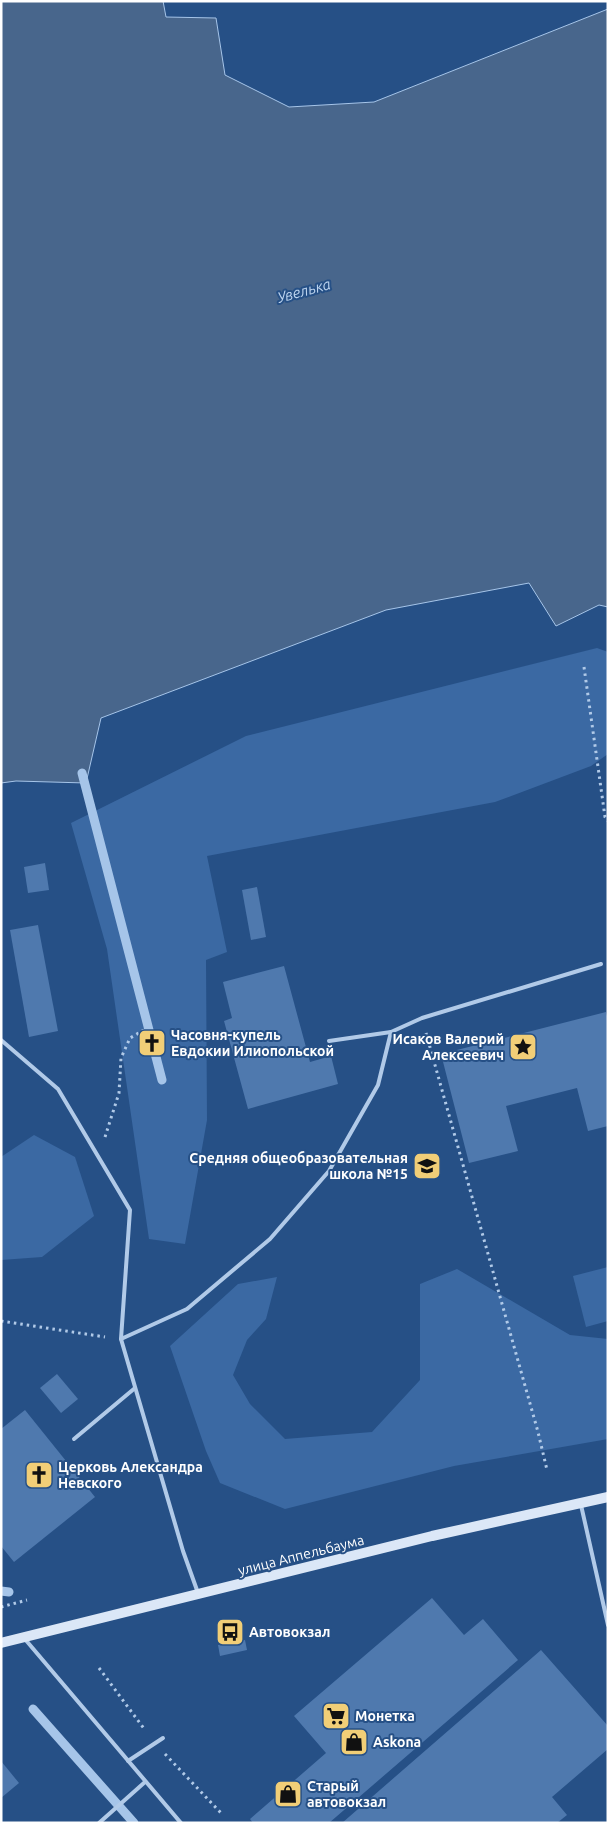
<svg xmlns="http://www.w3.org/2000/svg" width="609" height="1824" viewBox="0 0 609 1824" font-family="Ubuntu,sans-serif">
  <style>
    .green { fill: #3b69a3 }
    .water { fill: #48668c; stroke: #a6c5e9 }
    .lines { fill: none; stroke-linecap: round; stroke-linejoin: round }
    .stream { stroke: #a6c5e9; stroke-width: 9 }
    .building { fill: #4f79ae }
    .path { stroke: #b1cae8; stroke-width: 3; stroke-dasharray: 2.5 4; stroke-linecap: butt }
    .service { stroke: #b1cae8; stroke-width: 4 }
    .secondary { stroke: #dbe7f7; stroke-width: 10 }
    .labels { text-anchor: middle; stroke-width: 4; stroke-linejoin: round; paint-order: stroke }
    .poi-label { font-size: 14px; font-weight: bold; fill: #fff; stroke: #265086; text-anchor: start }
    .street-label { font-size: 14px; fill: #fff; stroke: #265086 }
    .water-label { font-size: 15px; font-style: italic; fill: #bdd4ef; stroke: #265086 }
  </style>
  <rect width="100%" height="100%" fill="#265086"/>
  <g class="green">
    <path d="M 597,648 L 608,652 L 608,754 L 591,766 L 495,802 L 207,856 L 227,952 L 206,960 L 207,1120 L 185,1244 L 149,1239 L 107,949 L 71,823 L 246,736 Z"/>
    <path d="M 34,1135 L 75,1157 L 94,1216 L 42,1257 L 1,1260 L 1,1157 Z"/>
    <path d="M 608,1267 L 608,1321 L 586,1327 L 573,1276 Z"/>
    <path d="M 457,1269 L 570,1335 L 608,1339 L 608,1439 L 454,1466 L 285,1509 L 220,1483 L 206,1451 L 170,1346 L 238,1284 L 277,1277 L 266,1319 L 247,1340 L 233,1375 L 250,1404 L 285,1439 L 372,1432 L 420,1380 L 420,1284 Z"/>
  </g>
  <path class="water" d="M 1,1 L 163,1 L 166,17 L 216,18 L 225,75 L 289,107 L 374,102 L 608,9 L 608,607 L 599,605 L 556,626 L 529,583 L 386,610 L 101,718 L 86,783 L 16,781 L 1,783 Z"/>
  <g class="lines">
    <g class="stream">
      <path d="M 82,773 L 162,1080"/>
      <path d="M 1,1591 L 9,1592"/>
      <path d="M 33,1709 L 134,1823"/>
    </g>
  </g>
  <g class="building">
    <path d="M 45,863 L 49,890 L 28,893 L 24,867 Z"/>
    <path d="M 257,887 L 266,937 L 251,940 L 242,890 Z"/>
    <path d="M 38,925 L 58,1031 L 29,1037 L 10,930 Z"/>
    <path d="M 284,966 L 310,1062 L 331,1056 L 338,1084 L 248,1109 L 224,1021 L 232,1018 L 223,982 Z"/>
    <path d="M 606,1012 L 608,1020 L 608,1126 L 588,1131 L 577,1088 L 506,1106 L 518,1151 L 469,1163 L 441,1054 Z"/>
    <path d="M 160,1034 L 164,1050 L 145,1055 L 141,1040 Z"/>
    <path d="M 57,1374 L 78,1399 L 61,1413 L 40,1388 Z"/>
    <path d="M 25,1410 L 95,1497 L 14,1562 L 1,1546 L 1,1429 Z"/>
    <path d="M 432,1598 L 464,1635 L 483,1619 L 518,1660 L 329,1823 L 253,1823 L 250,1819 L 326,1753 L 294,1716 Z"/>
    <path d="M 245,1640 L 247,1650 L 220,1656 L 218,1645 Z"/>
    <path d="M 541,1650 L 608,1726 L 608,1749 L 552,1797 L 567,1815 L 557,1823 L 342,1823 Z"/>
    <path d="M 1,1761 L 19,1783 L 1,1798 Z"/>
  </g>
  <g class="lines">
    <g class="path">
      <path d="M 584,667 L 605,817 L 608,821"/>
      <path d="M 426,1033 L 538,1432 L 547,1470"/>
      <path d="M 105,1137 L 119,1093 L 121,1058 L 130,1038 L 144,1030"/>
      <path d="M 1,1321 L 105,1337"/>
      <path d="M 1,1607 L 27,1600"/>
      <path d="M 99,1668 L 145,1730"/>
      <path d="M 165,1754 L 221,1813"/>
    </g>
    <g class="service">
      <path d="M 1,1040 L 58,1089 L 130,1210 L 121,1339 L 183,1551 L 198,1593"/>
      <path d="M 329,1041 L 391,1032 L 422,1018 L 601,964"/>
      <path d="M 121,1339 L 187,1309 L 270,1239 L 329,1171 L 378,1085 L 391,1032"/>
      <path d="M 74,1439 L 135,1388"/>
      <path d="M 581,1505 L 608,1625"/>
      <path d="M 24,1638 L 181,1823"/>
      <path d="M 128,1761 L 163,1738"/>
      <path d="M 99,1823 L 145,1782"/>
    </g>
    <path class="secondary" d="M 1,1643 L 432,1536 L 608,1497"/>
  </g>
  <defs>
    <symbol id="church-square" viewBox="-11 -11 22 22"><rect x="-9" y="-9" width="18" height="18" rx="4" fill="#f1ce77" stroke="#265086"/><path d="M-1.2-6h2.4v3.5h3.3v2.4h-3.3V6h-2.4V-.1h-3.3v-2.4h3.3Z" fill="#111"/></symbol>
    <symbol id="sight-square" viewBox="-11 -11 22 22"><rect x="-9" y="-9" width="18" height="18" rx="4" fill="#f1ce77" stroke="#265086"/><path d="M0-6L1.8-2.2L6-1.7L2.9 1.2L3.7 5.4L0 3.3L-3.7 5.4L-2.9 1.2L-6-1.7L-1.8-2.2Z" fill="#111"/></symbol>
    <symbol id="school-square" viewBox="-11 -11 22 22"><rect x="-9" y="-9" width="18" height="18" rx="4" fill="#f1ce77" stroke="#265086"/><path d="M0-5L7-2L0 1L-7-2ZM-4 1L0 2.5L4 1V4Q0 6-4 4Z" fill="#111"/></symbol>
    <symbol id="bus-square" viewBox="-11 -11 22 22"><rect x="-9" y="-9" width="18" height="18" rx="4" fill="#f1ce77" stroke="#265086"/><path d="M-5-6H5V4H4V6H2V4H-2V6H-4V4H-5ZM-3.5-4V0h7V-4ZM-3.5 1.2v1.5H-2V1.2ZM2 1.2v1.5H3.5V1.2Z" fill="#111"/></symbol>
    <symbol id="supermarket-square" viewBox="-11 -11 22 22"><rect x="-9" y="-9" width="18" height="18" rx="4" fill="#f1ce77" stroke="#265086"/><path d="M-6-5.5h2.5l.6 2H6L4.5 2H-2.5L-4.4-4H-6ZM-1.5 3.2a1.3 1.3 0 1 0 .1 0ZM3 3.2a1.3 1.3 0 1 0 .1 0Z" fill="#111"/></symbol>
    <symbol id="shop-square" viewBox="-11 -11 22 22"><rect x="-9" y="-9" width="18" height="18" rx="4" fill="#f1ce77" stroke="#265086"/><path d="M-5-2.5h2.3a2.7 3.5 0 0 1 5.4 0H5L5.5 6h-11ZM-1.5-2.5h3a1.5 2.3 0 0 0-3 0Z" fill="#111"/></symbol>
  </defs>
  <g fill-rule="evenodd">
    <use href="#church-square" x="136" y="1027" width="32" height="32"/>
    <use href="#sight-square" x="507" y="1031" width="32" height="32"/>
    <use href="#school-square" x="411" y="1150" width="32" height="32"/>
    <use href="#church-square" x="23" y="1459" width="32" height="32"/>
    <use href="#bus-square" x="214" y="1616" width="32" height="32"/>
    <use href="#supermarket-square" x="320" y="1700" width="32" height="32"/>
    <use href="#shop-square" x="338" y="1726" width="32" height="32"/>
    <use href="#shop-square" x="272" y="1778" width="32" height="32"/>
  </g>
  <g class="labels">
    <g class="poi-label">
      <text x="171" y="1040">Часовня-купель<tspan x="171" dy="16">Евдокии Илиопольской</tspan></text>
      <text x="504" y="1044" text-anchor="end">Исаков Валерий<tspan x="504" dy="16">Алексеевич</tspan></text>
      <text x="408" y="1163" text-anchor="end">Средняя общеобразовательная<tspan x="408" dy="16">школа №15</tspan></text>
      <text x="58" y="1472">Церковь Александра<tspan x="58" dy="16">Невского</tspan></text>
      <text x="249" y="1637">Автовокзал</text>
      <text x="355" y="1721">Монетка</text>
      <text x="373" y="1747">Askona</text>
      <text x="307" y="1791">Старый<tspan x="307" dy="16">автовокзал</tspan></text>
    </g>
    <g class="street-label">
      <text transform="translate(301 1555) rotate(-14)" y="5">улица Аппельбаума</text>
    </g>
    <g class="water-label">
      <text transform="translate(304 291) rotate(-15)" y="5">Увелька</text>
    </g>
  </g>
  <rect width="609" height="1824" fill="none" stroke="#ffffff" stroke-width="5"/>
</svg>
